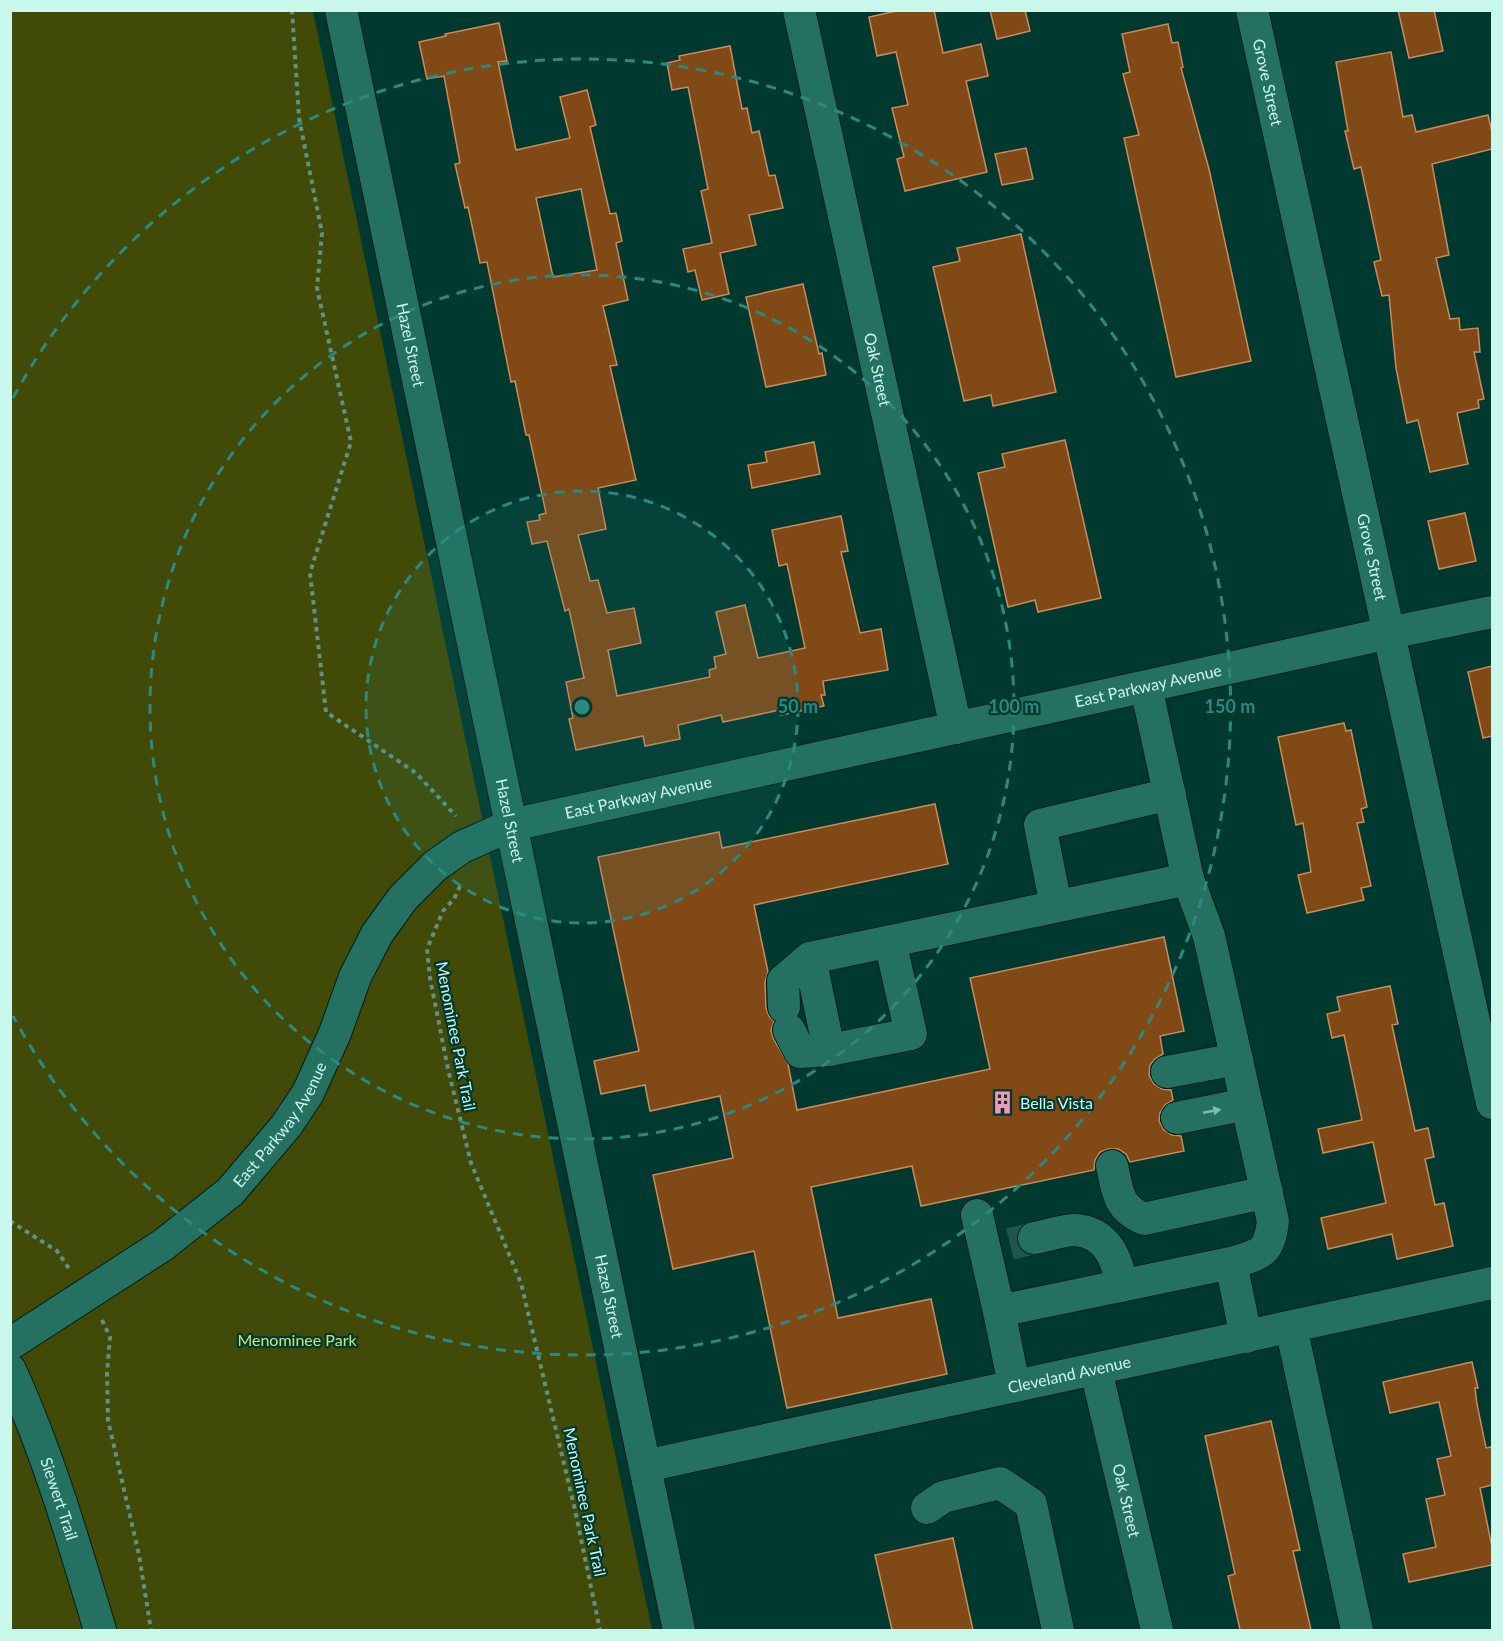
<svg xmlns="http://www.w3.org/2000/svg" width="1503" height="1641" viewBox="0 0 1503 1641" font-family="Lato,sans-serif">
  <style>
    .green { fill: #414a06 }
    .building { fill: #814916; stroke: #c88c5d; stroke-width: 1.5; fill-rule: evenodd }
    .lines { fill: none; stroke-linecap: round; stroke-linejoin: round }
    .minor-tunnel { stroke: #1e564c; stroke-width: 32; stroke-dasharray: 32 16; stroke-linecap: butt }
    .minor-casing { stroke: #001e18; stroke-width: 34 }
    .path { stroke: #5e9187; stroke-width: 4; stroke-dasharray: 4.5 4.5; stroke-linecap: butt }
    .minor { stroke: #247162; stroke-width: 32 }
    .oneway { fill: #7fbbae }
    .ring { fill: none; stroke: #2b8981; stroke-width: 3; stroke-dasharray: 10 8 }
    .labels { text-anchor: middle; stroke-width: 4.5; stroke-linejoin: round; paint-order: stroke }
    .street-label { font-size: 16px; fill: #caf7ec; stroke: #003930 }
    .poi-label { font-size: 16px; fill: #caf7ec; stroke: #003930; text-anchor: start }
    .park-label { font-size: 16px; fill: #cde17c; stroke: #003930 }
    .centre { fill: #2b8981; stroke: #003930; stroke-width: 3 }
    .ring-label { font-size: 18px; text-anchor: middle; font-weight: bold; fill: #2b8981; stroke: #003930; stroke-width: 4.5; stroke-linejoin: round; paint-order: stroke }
  </style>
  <rect width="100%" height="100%" fill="#003930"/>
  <path class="green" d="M 11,11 L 313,11 L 652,1630 L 11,1630 Z"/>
  <g class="building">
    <path d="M 901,10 L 934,10 L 943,53 L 981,44 L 988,76 L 966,81 L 987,172 L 905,191 L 897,159 L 904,157 L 892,108 L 908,105 L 896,52 L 877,56 L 869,17 Z"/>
    <path d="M 990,10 L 1025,10 L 1030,31 L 997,39 Z"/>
    <path d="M 1398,10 L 1434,10 L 1443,51 L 1409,58 Z"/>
    <path d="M 499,23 L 507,61 L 498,62 L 516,150 L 570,138 L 560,97 L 587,90 L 596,125 L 590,127 L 610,214 L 616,213 L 622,241 L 616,243 L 628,300 L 603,306 L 617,365 L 610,366 L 636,480 L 598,488 L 606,529 L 578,535 L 590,581 L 598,580 L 607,613 L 634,608 L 641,643 L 608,650 L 617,696 L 710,677 L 709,670 L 716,668 L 714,657 L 726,654 L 716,612 L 745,605 L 758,658 L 805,648 L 787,564 L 779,566 L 772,530 L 841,516 L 848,551 L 841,552 L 860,633 L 881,629 L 888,670 L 823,681 L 825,695 L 821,695 L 824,706 L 781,715 L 780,710 L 723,722 L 721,715 L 678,725 L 680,739 L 645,746 L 643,736 L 576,750 L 569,719 L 573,718 L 566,682 L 584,678 L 569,609 L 565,611 L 547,541 L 532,544 L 527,522 L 540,520 L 539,515 L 546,513 L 529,435 L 526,435 L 515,381 L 511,382 L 487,262 L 480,263 L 468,207 L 465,208 L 455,164 L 460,163 L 444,76 L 427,79 L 419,42 L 446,36 L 445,34 ZM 581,189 L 597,270 L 553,277 L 536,198 Z"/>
    <path d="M 1168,24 L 1172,43 L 1178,42 L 1183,67 L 1181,68 L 1209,169 L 1251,361 L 1176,377 L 1124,138 L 1139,135 L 1123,74 L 1130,72 L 1122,34 Z"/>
    <path d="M 730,46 L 742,109 L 747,108 L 752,133 L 759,131 L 769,176 L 775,175 L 783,208 L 749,215 L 756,245 L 720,253 L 729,294 L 702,300 L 695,270 L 688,272 L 683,249 L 712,243 L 701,191 L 708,189 L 688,87 L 672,90 L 667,63 L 680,60 L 679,56 Z"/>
    <path d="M 1391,52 L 1403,117 L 1412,115 L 1416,132 L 1488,115 L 1492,132 L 1492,149 L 1432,164 L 1449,255 L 1436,258 L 1450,319 L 1459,318 L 1460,330 L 1478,328 L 1480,352 L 1474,352 L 1484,399 L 1478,400 L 1479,408 L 1457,413 L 1468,464 L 1430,472 L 1418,420 L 1407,423 L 1396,368 L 1389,295 L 1382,296 L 1374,262 L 1381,260 L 1361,167 L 1354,169 L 1345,131 L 1348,131 L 1336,62 Z"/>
    <path d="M 1026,148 L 1033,179 L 1002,185 L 995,154 Z"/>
    <path d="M 1021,234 L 1056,392 L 993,406 L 991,395 L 964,401 L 933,267 L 960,261 L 957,248 Z"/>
    <path d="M 803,284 L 819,354 L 822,353 L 826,375 L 766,387 L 746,297 Z"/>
    <path d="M 1065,440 L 1101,598 L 1038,612 L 1035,600 L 1008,607 L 978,473 L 1005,467 L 1002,454 Z"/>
    <path d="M 814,442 L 820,474 L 752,488 L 748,465 L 767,462 L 765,452 Z"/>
    <path d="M 1465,513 L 1476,561 L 1439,569 L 1428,521 Z"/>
    <path d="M 1492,666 L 1492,736 L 1483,738 L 1468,672 Z"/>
    <path d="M 1344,723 L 1346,731 L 1351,730 L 1367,807 L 1361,809 L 1364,822 L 1357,823 L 1371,886 L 1361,888 L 1364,900 L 1307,913 L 1298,875 L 1311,872 L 1303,823 L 1296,825 L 1278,737 Z"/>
    <path d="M 935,804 L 948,864 L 754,905 L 768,972 L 765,982 L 766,1008 L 769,1016 L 774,1021 L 771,1030 L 773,1038 L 788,1064 L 797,1110 L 990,1069 L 970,978 L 1164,937 L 1184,1031 L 1160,1036 L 1163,1054 L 1155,1059 L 1150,1065 L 1149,1075 L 1154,1084 L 1162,1089 L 1171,1090 L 1173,1100 L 1165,1105 L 1160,1113 L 1159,1121 L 1164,1130 L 1172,1135 L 1181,1136 L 1184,1151 L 1130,1162 L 1126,1154 L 1118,1149 L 1108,1149 L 1100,1152 L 1095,1160 L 1094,1170 L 921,1206 L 912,1166 L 811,1187 L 838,1318 L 931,1299 L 947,1374 L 787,1408 L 754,1251 L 673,1269 L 653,1175 L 733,1158 L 720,1096 L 650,1111 L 645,1085 L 601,1094 L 594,1061 L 639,1051 L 598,857 L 719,832 L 722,848 Z"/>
    <path d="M 1390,986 L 1398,1024 L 1392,1025 L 1415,1131 L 1428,1128 L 1434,1157 L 1425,1159 L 1435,1205 L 1444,1203 L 1453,1246 L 1397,1259 L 1392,1234 L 1328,1249 L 1321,1218 L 1386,1203 L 1373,1142 L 1323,1153 L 1318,1129 L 1362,1120 L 1344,1035 L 1332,1038 L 1327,1014 L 1340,1011 L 1337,997 Z"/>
    <path d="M 1472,1362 L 1478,1388 L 1475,1388 L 1477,1404 L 1486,1448 L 1492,1447 L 1492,1485 L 1480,1488 L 1492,1547 L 1492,1565 L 1409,1582 L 1403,1554 L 1436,1547 L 1426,1499 L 1445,1495 L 1437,1459 L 1451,1456 L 1439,1402 L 1390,1413 L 1383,1382 Z"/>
    <path d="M 1271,1421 L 1300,1550 L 1293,1551 L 1311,1630 L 1240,1630 L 1228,1576 L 1235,1574 L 1205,1436 Z"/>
    <path d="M 953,1538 L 973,1630 L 892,1630 L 875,1555 Z"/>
  </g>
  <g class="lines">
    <path class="minor-tunnel" d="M 1010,1244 L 1034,1238"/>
    <defs>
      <g id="minor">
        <path id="s1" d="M 341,10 L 679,1630"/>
        <path id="s2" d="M 799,10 L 956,728"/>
        <path id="s3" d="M 1252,10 L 1492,1103"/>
        <path d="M 1146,687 L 1188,879 L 1209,936 L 1273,1221 C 1269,1254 1261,1254 1231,1263 L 1246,1337"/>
        <path d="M 1056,906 L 1040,825 L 1170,794"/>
        <path d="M 890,941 L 911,1034 L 829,1050 L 810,958 L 1188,879"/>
        <path d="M 784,1007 L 783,981 L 810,958"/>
        <path d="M 789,1030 L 800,1052 L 829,1050"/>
        <path d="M 1167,1072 L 1237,1059"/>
        <path d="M 1177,1118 L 1247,1104"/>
        <path d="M 1112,1166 C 1118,1192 1117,1207 1144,1219 L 1267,1192"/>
        <path d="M 977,1215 L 999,1311"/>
        <path d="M 1034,1238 C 1047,1236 1062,1230 1075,1230 C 1107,1232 1118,1259 1121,1286"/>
        <path d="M 1291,1327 L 1357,1630"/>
        <path id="s4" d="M 10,1344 L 163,1245 L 230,1192 L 286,1126 L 308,1093 L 335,1033 L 355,977 L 377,934 L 403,898 L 435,866 L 462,847 L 511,825 L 1389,633 L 1492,612"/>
        <path id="s5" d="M 10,1370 C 48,1453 74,1543 100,1630"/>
        <path id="s6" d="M 1096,1370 L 1157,1630"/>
        <path d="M 1014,1385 L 999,1311 L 1231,1263"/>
        <path id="s7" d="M 645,1466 L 1492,1283"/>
        <path d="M 927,1508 L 943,1497 L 1000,1483 L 1031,1504 L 1058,1630"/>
      </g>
    </defs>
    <use href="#minor" class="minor-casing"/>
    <g class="path">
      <path d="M 292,10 L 299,118 L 322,233 L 317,288 L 351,442 L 310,573 L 326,712 L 416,773 L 456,816"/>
      <path d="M 460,886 L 454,899 L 443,911 L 427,949 L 430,978 L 448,1069 L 471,1163 L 521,1283 L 575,1510 L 600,1630"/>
      <path d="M 10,1221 L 57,1251 L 70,1270"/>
      <path d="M 102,1320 L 110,1337 L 107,1373 L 108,1420 L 139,1555 L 151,1630"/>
    </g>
    <use href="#minor" class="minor"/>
  </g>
  <defs><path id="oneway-solid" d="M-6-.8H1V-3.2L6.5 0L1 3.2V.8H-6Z" transform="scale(1.5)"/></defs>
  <use class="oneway" href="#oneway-solid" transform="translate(1212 1111) rotate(-11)"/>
  <circle cx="582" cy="707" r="216" fill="#2b8981" fill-opacity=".12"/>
  <g class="ring">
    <circle cx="582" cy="707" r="216"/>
    <circle cx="582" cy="707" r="432"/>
    <path d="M13 398A648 648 0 1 1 13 1016"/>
  </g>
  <defs>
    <symbol id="building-bare" viewBox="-9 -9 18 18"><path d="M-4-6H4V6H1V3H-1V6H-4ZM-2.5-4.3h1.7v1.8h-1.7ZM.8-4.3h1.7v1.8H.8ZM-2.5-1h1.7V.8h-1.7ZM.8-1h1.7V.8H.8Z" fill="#f09ab7" stroke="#003930" stroke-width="2.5" paint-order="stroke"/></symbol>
  </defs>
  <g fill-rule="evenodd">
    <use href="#building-bare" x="986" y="1086" width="33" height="33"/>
  </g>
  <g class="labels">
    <g class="street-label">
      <text dy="6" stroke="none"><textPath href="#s3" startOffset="74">Grove Street</textPath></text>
      <text dy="6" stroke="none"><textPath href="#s1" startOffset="342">Hazel Street</textPath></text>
      <text dy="6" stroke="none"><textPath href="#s2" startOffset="368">Oak Street</textPath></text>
      <text dy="6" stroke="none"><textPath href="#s3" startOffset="560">Grove Street</textPath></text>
      <text dy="6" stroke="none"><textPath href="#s4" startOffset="1396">East Parkway Avenue</textPath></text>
      <text dy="6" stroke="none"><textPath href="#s4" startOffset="874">East Parkway Avenue</textPath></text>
      <text dy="6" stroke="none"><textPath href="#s1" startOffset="828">Hazel Street</textPath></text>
      <text transform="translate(456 1036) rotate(79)" y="6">Menominee Park Trail</text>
      <text dy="6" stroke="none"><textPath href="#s4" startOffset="352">East Parkway Avenue</textPath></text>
      <text dy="6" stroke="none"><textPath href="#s1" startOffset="1314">Hazel Street</textPath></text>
      <text dy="6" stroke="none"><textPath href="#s7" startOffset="434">Cleveland Avenue</textPath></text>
      <text dy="6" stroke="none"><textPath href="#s5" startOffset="138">Siewert Trail</textPath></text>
      <text dy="6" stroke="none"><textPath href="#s6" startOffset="134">Oak Street</textPath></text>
      <text transform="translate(585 1502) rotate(78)" y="6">Menominee Park Trail</text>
    </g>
    <g class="poi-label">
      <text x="1020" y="1109">Bella Vista</text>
    </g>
    <g class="park-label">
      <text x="297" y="1346">Menominee Park</text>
    </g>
  </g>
  <circle cx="582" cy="707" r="9" class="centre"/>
  <g class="ring-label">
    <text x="798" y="713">50 m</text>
    <text x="1014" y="713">100 m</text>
    <text x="1230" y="713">150 m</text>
  </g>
  <rect width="1503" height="1641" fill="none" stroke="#caf7ec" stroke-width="24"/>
</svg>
